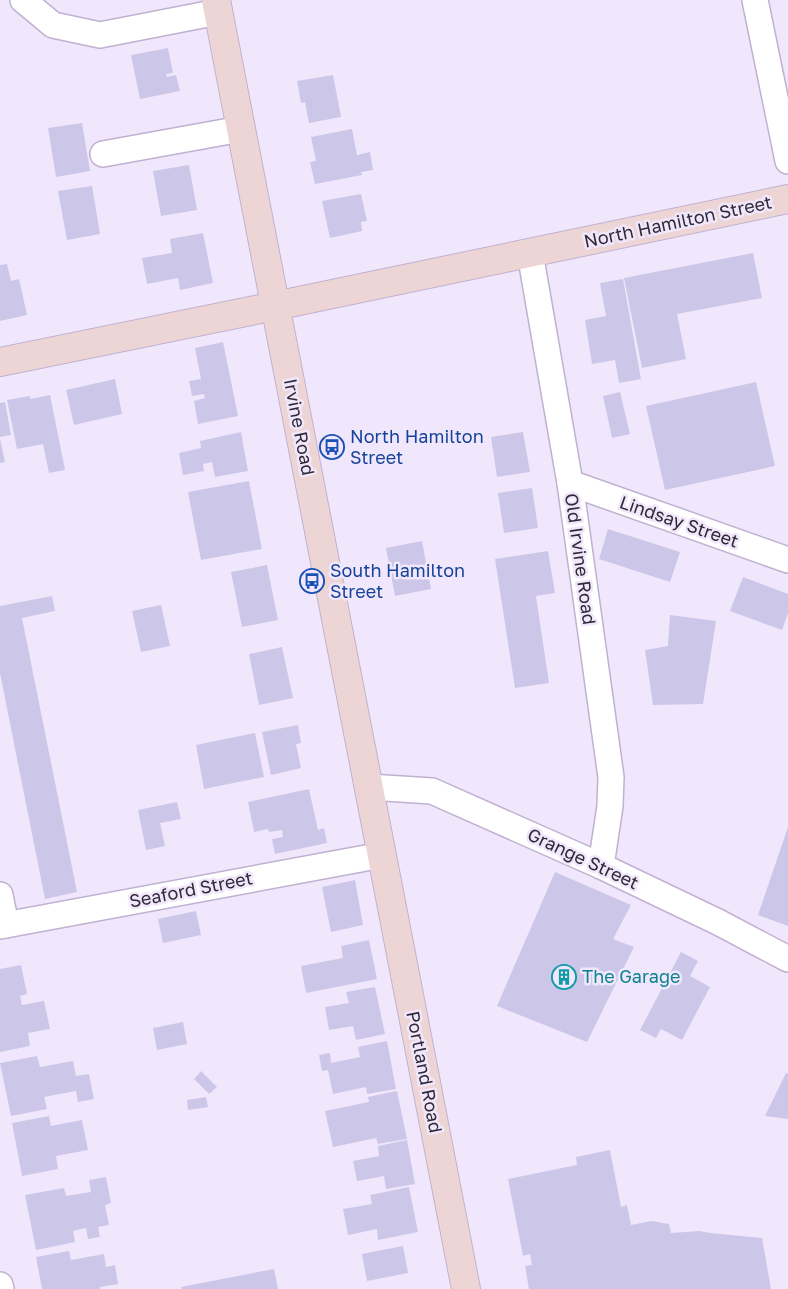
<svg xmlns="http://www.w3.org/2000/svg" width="788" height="1289" viewBox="0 0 788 1289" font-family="'Golos Text',sans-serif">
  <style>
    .building { fill: #ccc7e9 }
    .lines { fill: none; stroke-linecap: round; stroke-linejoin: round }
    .street-casing { stroke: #c0b1d1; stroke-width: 28 }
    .secondary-casing { stroke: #c0b1d1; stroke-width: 30 }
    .street { stroke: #fff; stroke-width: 25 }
    .secondary { stroke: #eed5d5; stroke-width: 28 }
    .labels { text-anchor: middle; stroke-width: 5; stroke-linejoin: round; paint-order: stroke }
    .street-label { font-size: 18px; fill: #302a36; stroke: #f1e7fc }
    .transit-label { font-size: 18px; fill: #164399; stroke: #f1e7fc; text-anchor: start }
    .culture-label { font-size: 18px; fill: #0d838f; stroke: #f1e7fc; text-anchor: start }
  </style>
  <rect width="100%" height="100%" fill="#f1e7fc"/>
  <g class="building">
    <path d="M 168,48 L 173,73 L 166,74 L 167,77 L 176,75 L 180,91 L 140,99 L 131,55 Z"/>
    <path d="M 333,75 L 341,117 L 309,123 L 305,102 L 301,103 L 297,81 Z"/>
    <path d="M 82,123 L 90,171 L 56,177 L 48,128 Z"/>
    <path d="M 352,129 L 357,155 L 370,152 L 373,170 L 361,172 L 362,175 L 315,184 L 310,162 L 316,161 L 311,137 Z"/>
    <path d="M 189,165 L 197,210 L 161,216 L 153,171 Z"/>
    <path d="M 92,186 L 100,234 L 67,240 L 58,191 Z"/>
    <path d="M 361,194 L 367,221 L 361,222 L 362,231 L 330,238 L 322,201 Z"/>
    <path d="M 203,233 L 213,283 L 180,290 L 178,278 L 147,284 L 142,258 L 172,253 L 170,239 Z"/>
    <path d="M 753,253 L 762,298 L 677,314 L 686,359 L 642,368 L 624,278 Z"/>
    <path d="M 7,264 L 11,281 L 19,279 L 27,315 L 0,321 L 0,265 Z"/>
    <path d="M 623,279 L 641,379 L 619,383 L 615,360 L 592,364 L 585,320 L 606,316 L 600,283 Z"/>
    <path d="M 223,342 L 238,416 L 198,424 L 194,401 L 205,398 L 204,394 L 192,396 L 189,381 L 201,379 L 195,348 Z"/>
    <path d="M 115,379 L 122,414 L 74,425 L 66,390 Z"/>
    <path d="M 756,382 L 775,466 L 665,490 L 646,406 Z"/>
    <path d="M 620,392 L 630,434 L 612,438 L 603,396 Z"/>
    <path d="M 50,395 L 65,470 L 49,473 L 43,444 L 17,449 L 7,400 L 30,396 L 30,399 Z"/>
    <path d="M 5,402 L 11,435 L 0,437 L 0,403 Z"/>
    <path d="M 241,432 L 248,471 L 215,477 L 212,462 L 203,464 L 204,471 L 183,475 L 179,453 L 201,448 L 200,441 Z"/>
    <path d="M 523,432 L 530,472 L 497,477 L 491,437 Z"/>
    <path d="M 0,439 L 5,462 L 0,463 Z"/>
    <path d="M 249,481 L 262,549 L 201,560 L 188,492 Z"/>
    <path d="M 532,488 L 538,528 L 504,533 L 498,493 Z"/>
    <path d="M 608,529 L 680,552 L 670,582 L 599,559 Z"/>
    <path d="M 422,541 L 431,589 L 395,596 L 386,548 Z"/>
    <path d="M 548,551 L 555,593 L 536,596 L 549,683 L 515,688 L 495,559 Z"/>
    <path d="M 267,565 L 278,620 L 242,627 L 231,572 Z"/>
    <path d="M 743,577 L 788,594 L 788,613 L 782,630 L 730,611 Z"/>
    <path d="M 52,596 L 55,611 L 22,618 L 77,892 L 45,899 L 0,673 L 0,606 Z"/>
    <path d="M 161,605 L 170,646 L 141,652 L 132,611 Z"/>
    <path d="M 670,615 L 716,621 L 703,704 L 653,705 L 645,650 L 668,646 Z"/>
    <path d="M 282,647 L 293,698 L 259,705 L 249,654 Z"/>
    <path d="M 298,725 L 301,743 L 296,744 L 301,768 L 271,775 L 262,732 Z"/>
    <path d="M 255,733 L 264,777 L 204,789 L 196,745 Z"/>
    <path d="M 309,789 L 318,830 L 324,828 L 327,843 L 275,854 L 272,839 L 283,837 L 282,830 L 269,832 L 268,829 L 254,832 L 248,802 Z"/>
    <path d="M 177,802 L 181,819 L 160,823 L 165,846 L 146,850 L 138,810 Z"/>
    <path d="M 788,827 L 788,926 L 758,915 Z"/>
    <path d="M 555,872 L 631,905 L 613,939 L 634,947 L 587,1042 L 497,1006 Z"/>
    <path d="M 355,880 L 363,925 L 331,932 L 322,887 Z"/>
    <path d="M 196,911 L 201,935 L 163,943 L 158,919 Z"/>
    <path d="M 369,940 L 377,979 L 306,993 L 301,966 L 343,958 L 341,946 Z"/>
    <path d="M 681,952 L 698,961 L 690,976 L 710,987 L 682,1040 L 661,1029 L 656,1038 L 640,1030 Z"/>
    <path d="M 21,965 L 27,994 L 20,996 L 22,1005 L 44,1001 L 50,1029 L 28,1033 L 30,1046 L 0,1052 L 0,969 Z"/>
    <path d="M 375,987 L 385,1034 L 356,1040 L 353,1026 L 329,1030 L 325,1007 L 349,1003 L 346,992 Z"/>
    <path d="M 183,1022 L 187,1044 L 157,1050 L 153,1028 Z"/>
    <path d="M 387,1041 L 396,1089 L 367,1094 L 366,1087 L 333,1094 L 328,1070 L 322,1071 L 319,1055 L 330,1053 L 331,1063 L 360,1057 L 358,1047 Z"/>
    <path d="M 37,1056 L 40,1067 L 73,1061 L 76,1076 L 89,1074 L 94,1099 L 78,1102 L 76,1091 L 44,1097 L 47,1109 L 11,1116 L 0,1063 Z"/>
    <path d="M 201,1071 L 217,1087 L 209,1094 L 194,1079 Z"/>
    <path d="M 786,1073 L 788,1074 L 788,1119 L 765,1116 Z"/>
    <path d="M 397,1091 L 407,1139 L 378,1144 L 376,1138 L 333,1147 L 325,1111 L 369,1102 L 368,1097 Z"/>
    <path d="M 206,1097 L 208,1107 L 188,1110 L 187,1100 Z"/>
    <path d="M 49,1116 L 51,1126 L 82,1120 L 88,1150 L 56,1156 L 58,1169 L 22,1176 L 12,1123 Z"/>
    <path d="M 407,1140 L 415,1184 L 386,1189 L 384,1176 L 357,1181 L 353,1161 L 379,1156 L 378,1146 Z"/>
    <path d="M 610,1150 L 621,1207 L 627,1205 L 631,1225 L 651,1221 L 669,1224 L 671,1233 L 699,1231 L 711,1233 L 762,1238 L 771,1289 L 529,1289 L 525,1266 L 532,1265 L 530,1254 L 523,1256 L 508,1179 L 577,1165 L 576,1157 Z"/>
    <path d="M 106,1177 L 111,1203 L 105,1205 L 109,1225 L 98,1227 L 100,1237 L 88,1239 L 86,1228 L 73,1231 L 75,1242 L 36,1250 L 25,1195 L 64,1188 L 66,1196 L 91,1192 L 89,1180 Z"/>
    <path d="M 409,1187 L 418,1232 L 378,1240 L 377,1229 L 348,1235 L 343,1209 L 372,1204 L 370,1195 Z"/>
    <path d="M 403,1246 L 408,1273 L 367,1281 L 362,1254 Z"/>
    <path d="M 69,1251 L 71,1260 L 104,1254 L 106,1267 L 115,1265 L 118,1284 L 100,1287 L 100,1289 L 42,1289 L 36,1257 Z"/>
    <path d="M 274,1269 L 278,1289 L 182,1289 L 181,1287 Z"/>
  </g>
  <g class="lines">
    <defs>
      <g id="street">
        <path d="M 23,0 L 53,25 L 100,35 L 218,12"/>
        <path d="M 755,0 L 788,161"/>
        <path d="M 103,154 L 241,129"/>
        <path d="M 530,253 L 570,483 L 611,777 L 610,806 L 601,866"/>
        <path d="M 570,483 L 788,560"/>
        <path d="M 369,787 L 432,791 L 601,866 L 718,922 L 788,959"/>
        <path d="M 0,895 L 6,925"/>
        <path d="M 0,926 L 382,855"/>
        <path d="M 0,1285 L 1,1289"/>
      </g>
      <g id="secondary">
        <path d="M 216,0 L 466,1289"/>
        <path d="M 0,362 L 275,306 L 788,199"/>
      </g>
    </defs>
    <use href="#street" class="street-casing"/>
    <use href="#secondary" class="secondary-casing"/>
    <use href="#street" class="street"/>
    <use href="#secondary" class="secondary"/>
  </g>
  <defs>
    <symbol id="bus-ring" viewBox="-11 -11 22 22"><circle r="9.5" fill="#f1e7fc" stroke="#1a4fb4" stroke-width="1.5"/><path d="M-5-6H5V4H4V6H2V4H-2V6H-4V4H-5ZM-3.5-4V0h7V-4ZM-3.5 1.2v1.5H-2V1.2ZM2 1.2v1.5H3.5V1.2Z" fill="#1a4fb4"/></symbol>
    <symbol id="building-ring" viewBox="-11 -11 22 22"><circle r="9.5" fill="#f1e7fc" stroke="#0f9aa8" stroke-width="1.5"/><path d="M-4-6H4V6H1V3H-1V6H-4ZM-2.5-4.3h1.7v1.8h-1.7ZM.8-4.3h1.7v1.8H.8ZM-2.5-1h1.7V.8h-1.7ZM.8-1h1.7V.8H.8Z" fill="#0f9aa8"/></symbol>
  </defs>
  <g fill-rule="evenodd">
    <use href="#bus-ring" x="318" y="433" width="28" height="28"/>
    <use href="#bus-ring" x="298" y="567" width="28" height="28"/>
    <use href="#building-ring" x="550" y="963" width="28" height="28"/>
  </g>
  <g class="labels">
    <g class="street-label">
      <text transform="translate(678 222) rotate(-12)" y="6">North Hamilton Street</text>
      <text transform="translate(299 427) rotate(79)" y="6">Irvine Road</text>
      <text transform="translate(679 522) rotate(19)" y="6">Lindsay Street</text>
      <text transform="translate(580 559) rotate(82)" y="6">Old Irvine Road</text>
      <text transform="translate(583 859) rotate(25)" y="6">Grange Street</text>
      <text transform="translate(191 890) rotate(-11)" y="6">Seaford Street</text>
      <text transform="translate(424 1072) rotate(79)" y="6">Portland Road</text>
    </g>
    <g class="transit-label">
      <text x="350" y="443">North Hamilton<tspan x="350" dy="21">Street</tspan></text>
      <text x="330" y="577">South Hamilton<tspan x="330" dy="21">Street</tspan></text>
    </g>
    <g class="culture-label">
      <text x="582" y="983">The Garage</text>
    </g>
  </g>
</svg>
